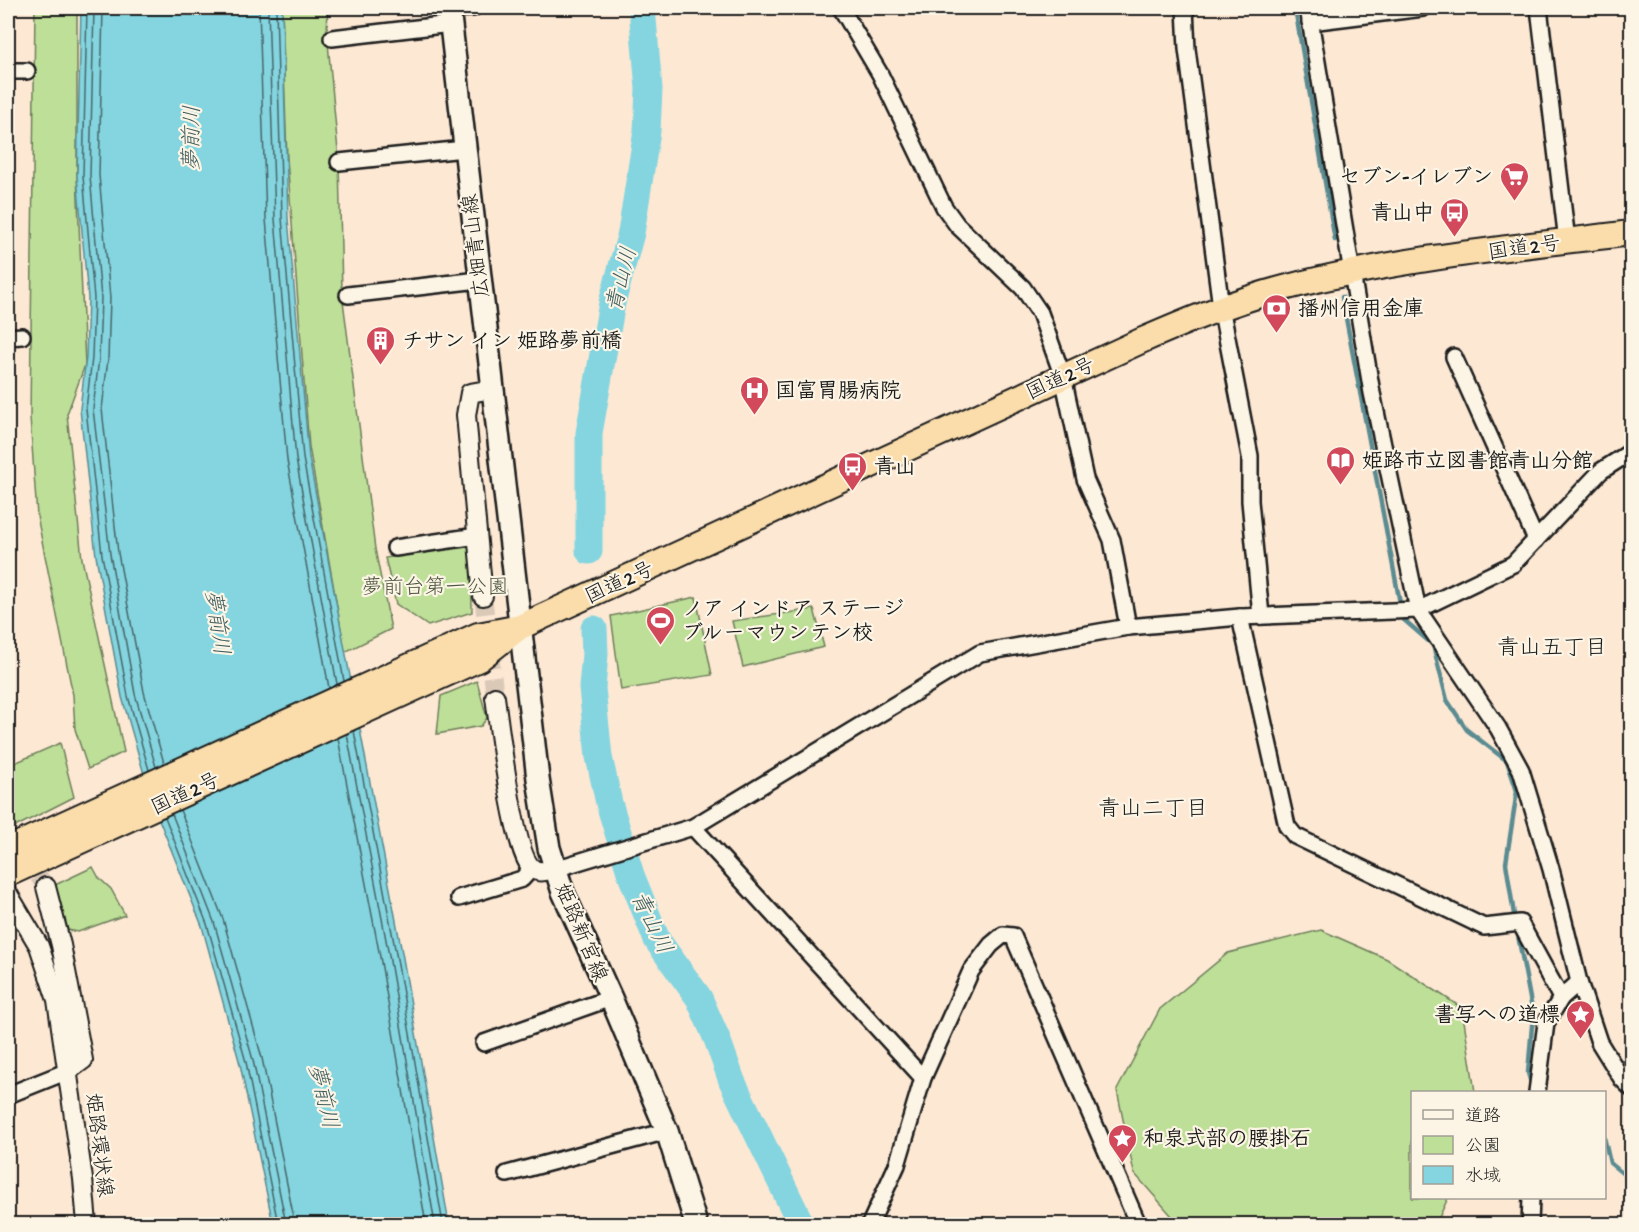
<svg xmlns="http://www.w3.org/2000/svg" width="1639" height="1232" viewBox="0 0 1639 1232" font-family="'Gochi Hand','Klee One',sans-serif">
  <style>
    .green { fill: #bedf98; stroke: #6d7e5a; stroke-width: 1.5 }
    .water { fill: #84d5df; stroke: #5a8b91; stroke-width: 1.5 }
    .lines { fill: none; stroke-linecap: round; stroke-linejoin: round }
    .shore { stroke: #46666a; stroke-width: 1.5 }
    .stream { stroke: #5a8b91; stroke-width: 4.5 }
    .river { stroke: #84d5df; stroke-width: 27 }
    .tertiary-tunnel { stroke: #dbc9b8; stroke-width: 18; stroke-dasharray: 18 9; stroke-linecap: butt }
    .minor-casing { stroke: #1c1c1c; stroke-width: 20 }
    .tertiary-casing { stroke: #1c1c1c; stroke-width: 22 }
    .secondary-casing { stroke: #1c1c1c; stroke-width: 26 }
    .trunk-casing { stroke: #1c1c1c; stroke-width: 28 }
    .minor { stroke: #fcf5e5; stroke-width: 15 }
    .tertiary { stroke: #fcf5e5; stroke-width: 18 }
    .secondary { stroke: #fcf5e5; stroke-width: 21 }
    .trunk { stroke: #faddab; stroke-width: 24 }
    .labels { text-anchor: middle; stroke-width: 4.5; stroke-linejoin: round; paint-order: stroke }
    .poi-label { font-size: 21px; font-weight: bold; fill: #1c1c1c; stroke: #fcf5e5; text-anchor: start }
    .street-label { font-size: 21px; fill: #1c1c1c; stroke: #fcf5e5 }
    .park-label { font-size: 21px; fill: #4d5641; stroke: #fcf5e5 }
    .water-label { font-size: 22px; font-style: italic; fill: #405d60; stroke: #fcf5e5 }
    .neighbourhood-label { font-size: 22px; fill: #1c1c1c; stroke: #fcf5e5 }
  </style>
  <rect width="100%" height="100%" fill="#fde8d4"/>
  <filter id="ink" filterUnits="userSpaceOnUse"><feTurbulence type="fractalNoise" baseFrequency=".0167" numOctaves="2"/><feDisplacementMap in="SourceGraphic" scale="12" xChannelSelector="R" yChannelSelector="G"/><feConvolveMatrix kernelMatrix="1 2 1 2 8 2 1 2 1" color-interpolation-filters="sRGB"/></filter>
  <g filter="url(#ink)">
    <g class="green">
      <path d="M 35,8 L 77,8 L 77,176 L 85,365 L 67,414 L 82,559 L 124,752 L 88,769 L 75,729 L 73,695 L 37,516 L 30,417 Z"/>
      <path d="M 282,8 L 328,8 L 327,32 L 339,162 L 342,293 L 375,549 L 391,629 L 345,652 L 309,447 L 287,158 Z"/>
      <path d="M 471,545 L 472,612 L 428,626 L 396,604 L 385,558 Z"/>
      <path d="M 696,597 L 712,675 L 621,690 L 611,616 Z"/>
      <path d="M 814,609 L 824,647 L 743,667 L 732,621 Z"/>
      <path d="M 477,681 L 487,718 L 481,726 L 437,734 L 441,696 Z"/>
      <path d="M 60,743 L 74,797 L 15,827 L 8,814 L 8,766 Z"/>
      <path d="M 93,867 L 99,878 L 111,889 L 125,915 L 78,932 L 68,930 L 55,885 Z"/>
      <path d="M 1321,930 L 1387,959 L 1462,1008 L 1475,1092 L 1412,1092 L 1412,1198 L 1448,1198 L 1436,1224 L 1179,1224 L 1134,1173 L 1117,1090 L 1160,1009 L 1228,953 Z"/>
    </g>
    <path class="water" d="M 81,8 L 282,8 L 288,218 L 309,458 L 403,958 L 449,1224 L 273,1224 L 240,1064 L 202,926 L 152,802 L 122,697 L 96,556 L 80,409 L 86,357 L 88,298 L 77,176 Z"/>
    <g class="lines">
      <g class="shore">
        <path d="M 87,8 L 83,176 L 94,298 L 92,358 L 86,409 L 102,555 L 128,696 L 149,770"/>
        <path d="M 94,8 L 90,176 L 101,298 L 99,358 L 93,409 L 110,554 L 135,694 L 156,767"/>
        <path d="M 103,8 L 99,175 L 110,298 L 108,359 L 102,409 L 118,553 L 144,692 L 164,763"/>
        <path d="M 259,8 L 266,219 L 287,460 L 329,688"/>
        <path d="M 268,8 L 275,219 L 296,459 L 337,684"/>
        <path d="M 276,8 L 282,218 L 303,458 L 344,681"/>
        <path d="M 354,731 L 397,959 L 443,1224"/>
        <path d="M 347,734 L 390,961 L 435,1224"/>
        <path d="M 338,738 L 381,962 L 426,1224"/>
        <path d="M 180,810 L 223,919 L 262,1058 L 295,1224"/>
        <path d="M 172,814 L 214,922 L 253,1060 L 286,1224"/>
        <path d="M 165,817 L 207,924 L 246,1062 L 278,1224"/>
      </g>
      <g class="stream">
        <path d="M 1295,8 L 1335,240"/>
        <path d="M 1342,297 L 1403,619 L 1433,645 L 1447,700 L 1467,730 L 1507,761 L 1517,791 L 1506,863 L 1515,921"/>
        <path d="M 1517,930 L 1533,1014 L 1528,1073 L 1532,1086"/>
        <path d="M 1604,1137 L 1610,1163 L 1632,1181"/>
      </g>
      <g class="river">
        <path d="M 589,551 L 589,433 L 612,303 L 631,233 L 647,131 L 649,89 L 642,8"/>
        <path d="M 594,629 L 595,654 L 592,688 L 599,757 L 609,803 L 631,875 L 657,940 L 699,998 L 717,1039 L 732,1081 L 801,1224"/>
      </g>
      <g class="tertiary-tunnel">
        <path d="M 483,596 L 495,697"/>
        <path d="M 8,831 L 46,887"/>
      </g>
      <defs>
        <g id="minor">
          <path d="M 841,8 L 880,74 L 944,207 L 957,225 L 1023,288 L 1040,313 L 1063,377 L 1085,479 L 1112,540 L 1128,627"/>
          <path d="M 1185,8 L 1187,49 L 1221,307 L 1250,456 L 1250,501 L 1261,616"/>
          <path d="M 1308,8 L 1372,393 L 1418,610 L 1498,728 L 1521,770 L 1551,869 L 1579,982 L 1599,1042 L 1622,1079 L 1632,1089"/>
          <path d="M 1539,8 L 1567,241"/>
          <path d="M 449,9 L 473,8"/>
          <path d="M 1310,22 L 1423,8"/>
          <path d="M 332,38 L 451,24"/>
          <path d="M 8,71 L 27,71"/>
          <path d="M 339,162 L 464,149"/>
          <path d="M 348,295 L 479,280"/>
          <path d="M 8,337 L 22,336"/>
          <path d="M 1454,357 L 1536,540"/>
          <path d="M 395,548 L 477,536"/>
          <path d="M 1240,617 L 1287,826 L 1295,836 L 1484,927 L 1520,923 L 1561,998"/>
          <path d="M 693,827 L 923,1078"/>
          <path d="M 555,869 L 693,827 L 980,653 L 1128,627 L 1240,617 L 1418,610 L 1513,564 L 1601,471 L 1632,451"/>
          <path d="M 459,898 L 522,879 L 532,868"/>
          <path d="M 484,1043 L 611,998"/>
          <path d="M 1537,1092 L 1546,1023 L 1561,998 L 1579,982"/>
          <path d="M 8,1095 L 68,1071"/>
          <path d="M 507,1174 L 667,1131"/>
          <path d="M 870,1224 L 897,1165 L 923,1078 L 971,971 L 991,945 L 1003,935 L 1013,936 L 1138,1224"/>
          <path d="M 1530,1224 L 1531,1198"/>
        </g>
        <g id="tertiary">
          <path d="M 483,596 L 466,415 L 470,393 L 492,389"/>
          <path d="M 495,697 C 499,725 514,856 533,869 C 540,874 548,870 555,869"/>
          <path d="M 46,887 L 61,945 L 83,1060 L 68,1071"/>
          <path d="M 8,894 L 39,946 L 57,1000 L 83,1179 L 87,1224"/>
        </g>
        <path id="secondary" d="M 449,8 L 538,779 L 549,848 L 563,892 L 611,998 L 667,1131 L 696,1224"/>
        <g id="trunk">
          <path d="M 8,849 L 478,635 L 515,628"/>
          <path d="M 8,874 L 479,659 L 520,627 L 1143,340 C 1189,320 1235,301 1284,288 C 1398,258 1516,247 1632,233"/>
        </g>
      </defs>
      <use href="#minor" class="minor-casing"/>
      <use href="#tertiary" class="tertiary-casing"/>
      <use href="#secondary" class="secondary-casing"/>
      <use href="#trunk" class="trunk-casing"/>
      <use href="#minor" class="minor"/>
      <use href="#tertiary" class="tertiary"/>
      <use href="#secondary" class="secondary"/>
      <use href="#trunk" class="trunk"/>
    </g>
  </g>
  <defs>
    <symbol id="supermarket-pin" viewBox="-11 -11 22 30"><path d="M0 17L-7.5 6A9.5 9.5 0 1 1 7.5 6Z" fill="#d1495b" stroke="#fcf5e5"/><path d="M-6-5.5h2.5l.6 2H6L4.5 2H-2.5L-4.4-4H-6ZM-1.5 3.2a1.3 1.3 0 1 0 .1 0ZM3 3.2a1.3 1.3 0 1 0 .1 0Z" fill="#fff"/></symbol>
    <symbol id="bus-pin" viewBox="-11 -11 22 30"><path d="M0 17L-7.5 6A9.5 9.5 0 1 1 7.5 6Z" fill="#d1495b" stroke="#fcf5e5"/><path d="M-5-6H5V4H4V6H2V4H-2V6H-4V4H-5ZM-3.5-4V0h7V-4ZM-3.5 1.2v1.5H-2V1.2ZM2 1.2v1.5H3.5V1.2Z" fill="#fff"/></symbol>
    <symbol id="bank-pin" viewBox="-11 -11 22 30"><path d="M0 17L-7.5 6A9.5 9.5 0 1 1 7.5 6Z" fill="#d1495b" stroke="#fcf5e5"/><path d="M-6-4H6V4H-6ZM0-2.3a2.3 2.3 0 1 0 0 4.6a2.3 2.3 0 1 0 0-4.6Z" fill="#fff"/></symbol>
    <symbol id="building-pin" viewBox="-11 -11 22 30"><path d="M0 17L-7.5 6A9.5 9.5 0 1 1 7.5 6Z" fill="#d1495b" stroke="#fcf5e5"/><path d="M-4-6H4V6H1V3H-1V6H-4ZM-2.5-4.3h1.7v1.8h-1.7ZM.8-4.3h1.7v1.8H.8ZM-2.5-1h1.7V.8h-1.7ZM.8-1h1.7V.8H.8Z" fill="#fff"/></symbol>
    <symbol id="hospital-pin" viewBox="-11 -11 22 30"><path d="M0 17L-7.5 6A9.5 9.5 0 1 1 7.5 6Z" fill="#d1495b" stroke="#fcf5e5"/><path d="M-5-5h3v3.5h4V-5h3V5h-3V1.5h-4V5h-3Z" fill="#fff"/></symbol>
    <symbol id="library-pin" viewBox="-11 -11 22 30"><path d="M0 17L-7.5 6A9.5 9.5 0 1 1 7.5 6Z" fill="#d1495b" stroke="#fcf5e5"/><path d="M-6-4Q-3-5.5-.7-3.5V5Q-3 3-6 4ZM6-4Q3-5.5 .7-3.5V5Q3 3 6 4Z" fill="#fff"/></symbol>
    <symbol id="stadium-pin" viewBox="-11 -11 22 30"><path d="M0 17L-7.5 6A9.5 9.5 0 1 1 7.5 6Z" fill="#d1495b" stroke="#fcf5e5"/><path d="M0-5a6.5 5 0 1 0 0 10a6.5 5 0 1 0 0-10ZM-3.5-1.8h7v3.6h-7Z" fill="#fff"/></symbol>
    <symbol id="sight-pin" viewBox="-11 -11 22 30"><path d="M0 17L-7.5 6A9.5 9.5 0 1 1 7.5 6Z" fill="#d1495b" stroke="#fcf5e5"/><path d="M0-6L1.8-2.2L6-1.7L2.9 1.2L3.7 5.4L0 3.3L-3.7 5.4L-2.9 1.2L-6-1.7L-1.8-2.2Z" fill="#fff"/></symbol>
  </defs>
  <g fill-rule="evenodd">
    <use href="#supermarket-pin" x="1498" y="160" width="33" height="45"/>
    <use href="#bus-pin" x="1438" y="196" width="33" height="45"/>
    <use href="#bank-pin" x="1260" y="292" width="33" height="45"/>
    <use href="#building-pin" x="364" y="324" width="33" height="45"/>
    <use href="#hospital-pin" x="738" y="374" width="33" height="45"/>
    <use href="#library-pin" x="1324" y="444" width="33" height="45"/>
    <use href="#bus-pin" x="836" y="450" width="33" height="45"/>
    <use href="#stadium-pin" x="644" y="604" width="33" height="45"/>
    <use href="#sight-pin" x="1564" y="998" width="33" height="45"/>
    <use href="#sight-pin" x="1106" y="1122" width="33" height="45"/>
  </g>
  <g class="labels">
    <g class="poi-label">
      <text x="1493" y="183" text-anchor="end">セブン-イレブン</text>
      <text x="1434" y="219" text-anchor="end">青山中</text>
      <text x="1298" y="315">播州信用金庫</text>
      <text x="402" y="347">チサン イン 姫路夢前橋</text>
      <text x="775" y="397">国富胃腸病院</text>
      <text x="1362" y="467">姫路市立図書館青山分館</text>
      <text x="874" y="473">青山</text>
      <text x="682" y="615">ノア インドア ステージ<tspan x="682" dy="24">ブルーマウンテン校</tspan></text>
      <text x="1560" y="1021" text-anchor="end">書写への道標</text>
      <text x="1143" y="1145">和泉式部の腰掛石</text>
    </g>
    <g class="street-label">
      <text transform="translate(475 246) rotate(-97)" y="7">広畑青山線</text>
      <text transform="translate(1524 247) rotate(-8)" y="7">国道2号</text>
      <text transform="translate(1060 378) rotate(-25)" y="7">国道2号</text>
      <text transform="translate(619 582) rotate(-25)" y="7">国道2号</text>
      <text transform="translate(185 793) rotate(-25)" y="7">国道2号</text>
      <text transform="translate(582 932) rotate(67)" y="7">姫路新宮線</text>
      <text transform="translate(100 1145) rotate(83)" y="7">姫路環状線</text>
    </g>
    <g class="park-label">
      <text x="435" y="593">夢前台第一公園</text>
    </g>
    <g class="water-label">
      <text transform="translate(190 138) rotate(-89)" y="8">夢前川</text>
      <text transform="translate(620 279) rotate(-76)" y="8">青山川</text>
      <text transform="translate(219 622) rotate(82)" y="8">夢前川</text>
      <text transform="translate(653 922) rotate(64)" y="8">青山川</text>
      <text transform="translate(325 1096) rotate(77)" y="8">夢前川</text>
    </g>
    <g class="neighbourhood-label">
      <text x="1552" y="654">青山五丁目</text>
      <text x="1153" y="815">青山二丁目</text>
    </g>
  </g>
  <rect width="1639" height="1232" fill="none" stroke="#fcf5e5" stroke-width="30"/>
  <rect x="15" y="15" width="1609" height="1202" fill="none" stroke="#1c1c1c" stroke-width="2" filter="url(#ink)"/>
  <rect x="1411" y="1091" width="195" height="108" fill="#fcf5e5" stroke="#a29e95" stroke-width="1.5"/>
  <rect x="1423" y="1110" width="30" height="9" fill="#fcf5e5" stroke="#a29e95" stroke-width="1.5"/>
  <text x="1465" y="1121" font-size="18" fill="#1c1c1c">道路</text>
  <rect x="1423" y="1136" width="30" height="18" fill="#bedf98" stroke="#a29e95" stroke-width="1.5"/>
  <text x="1465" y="1151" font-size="18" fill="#1c1c1c">公園</text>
  <rect x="1423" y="1166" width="30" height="18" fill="#84d5df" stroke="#a29e95" stroke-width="1.5"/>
  <text x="1465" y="1181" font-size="18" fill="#1c1c1c">水域</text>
</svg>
